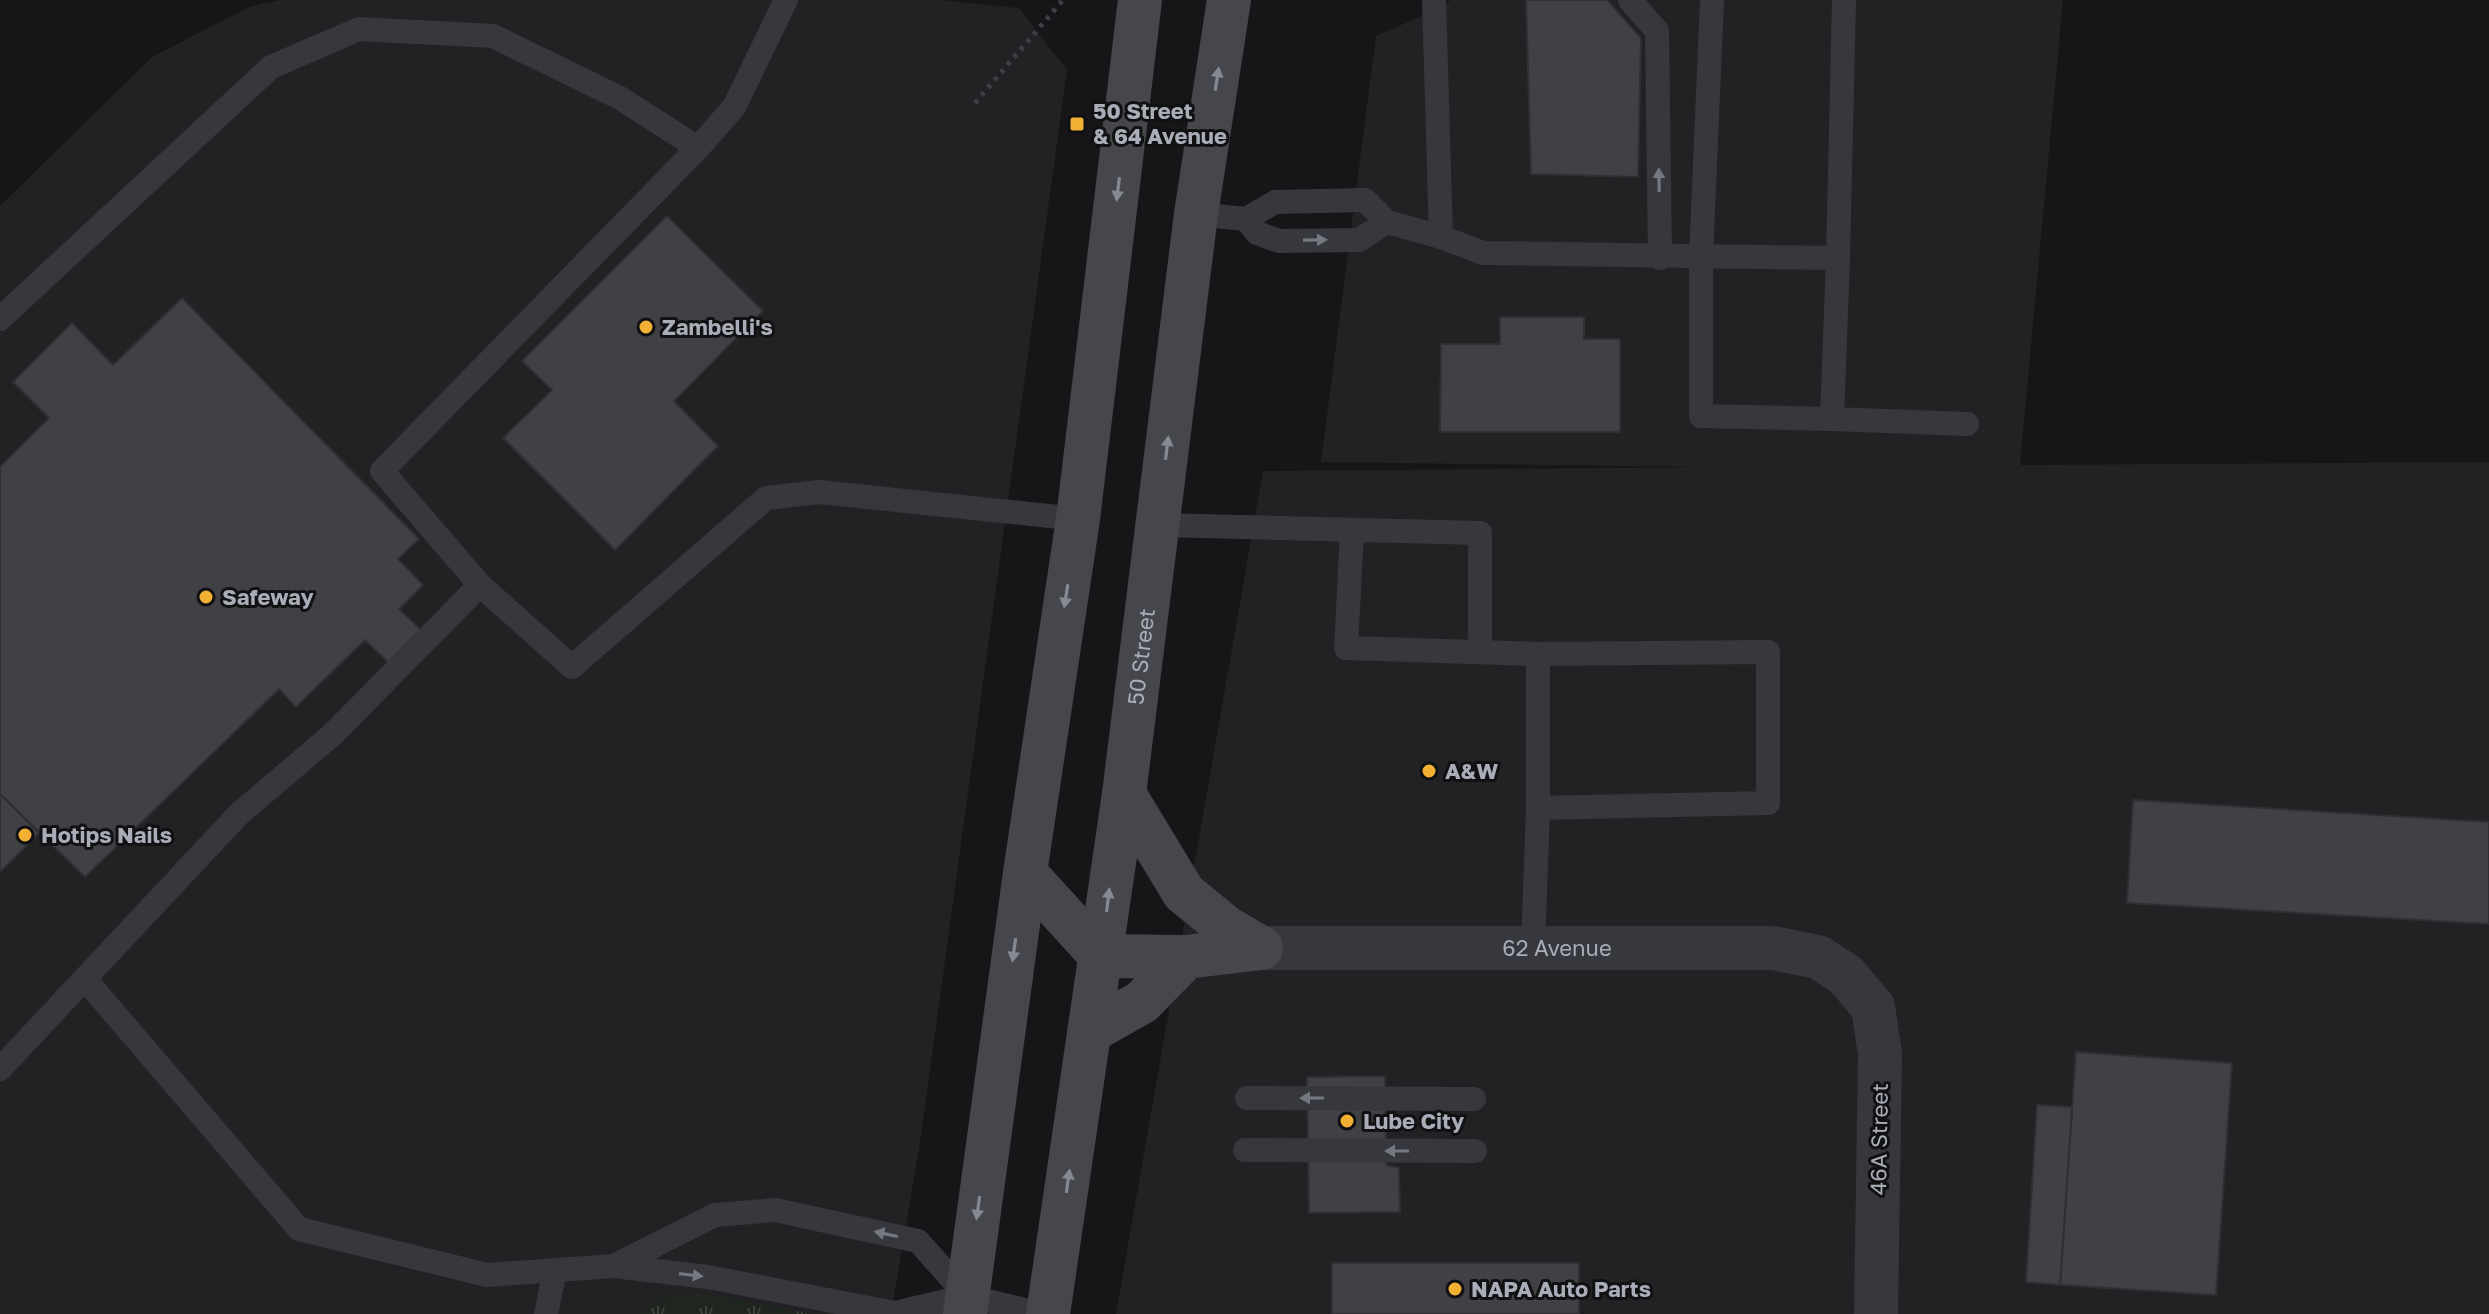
<svg xmlns="http://www.w3.org/2000/svg" width="2489" height="1314" viewBox="0 0 2489 1314" font-family="'Golos Text',sans-serif">
  <style>
    .built { fill: #222225 }
    .grass { fill: url(#grass-tufts) }
    .building { fill: #404145; stroke: #303034; stroke-width: 2 }
    .lines { fill: none; stroke-linecap: round; stroke-linejoin: round }
    .path { stroke: #3d3f44; stroke-width: 5; stroke-dasharray: 4 6; stroke-linecap: butt }
    .service { stroke: #37383d; stroke-width: 24 }
    .minor { stroke: #37383d; stroke-width: 44 }
    .secondary { stroke: #45474d; stroke-width: 44 }
    .oneway { fill: #858993 }
    .oneway2 { fill: #757881 }
    .poi-dot { fill: #f2b134; stroke: #111113; stroke-width: 3 }
    .labels { text-anchor: middle; stroke-width: 6; stroke-linejoin: round; paint-order: stroke }
    .poi-label { font-size: 22px; font-weight: bold; fill: #a8adb8; stroke: #111113; text-anchor: start }
    .street-label { font-size: 22px; fill: #a8adb8; stroke: #111113 }
  </style>
  <defs>
    <pattern id="grass-tufts" width="24" height="20" patternUnits="userSpaceOnUse" patternTransform="scale(2)"><rect width="24" height="20" fill="#1e261f"/><path d="M3 7l-1-3M5 7V3M7 7l1-3M15 17l-1-3M17 17v-4M19 17l1-3" fill="none" stroke="#3c433d"/></pattern>
  </defs>
  <rect width="100%" height="100%" fill="#161618"/>
  <g class="built">
    <path d="M 279,0 L 940,0 L 1019,8 L 1067,70 L 920,1143 L 891,1314 L 0,1314 L 0,206 L 152,57 L 249,7 Z"/>
    <path d="M 1451,0 L 2063,0 L 2020,465 L 2489,462 L 2489,1314 L 1116,1314 L 1263,471 L 1707,467 L 1321,462 L 1376,36 L 1426,14 Z"/>
  </g>
  <path class="grass" d="M 705,1293 L 811,1314 L 641,1314 L 659,1299 Z"/>
  <g class="building">
    <path d="M 1526,0 L 1607,0 L 1641,38 L 1638,177 L 1531,174 Z"/>
    <path d="M 667,216 L 763,311 L 674,401 L 718,446 L 615,550 L 503,438 L 552,390 L 522,361 Z"/>
    <path d="M 182,298 L 419,539 L 398,559 L 423,585 L 399,609 L 422,631 L 389,663 L 365,640 L 296,707 L 279,689 L 85,877 L 0,794 L 0,467 L 49,418 L 13,382 L 72,323 L 113,365 Z"/>
    <path d="M 1500,317 L 1584,317 L 1584,339 L 1620,339 L 1620,432 L 1440,432 L 1441,344 L 1500,344 Z"/>
    <path d="M 0,794 L 39,833 L 0,872 Z"/>
    <path d="M 2133,800 L 2489,822 L 2489,924 L 2127,903 Z"/>
    <path d="M 2076,1052 L 2232,1063 L 2216,1295 L 2060,1285 Z"/>
    <path d="M 1385,1076 L 1386,1165 L 1399,1168 L 1400,1212 L 1309,1213 L 1307,1077 Z"/>
    <path d="M 2037,1105 L 2072,1107 L 2060,1285 L 2026,1282 Z"/>
    <rect x="1332" y="1263" width="247" height="51"/>
  </g>
  <g class="lines">
    <path class="path" d="M 975,103 L 1063,0"/>
    <g class="service">
      <path d="M 786,0 L 734,107 L 698,148 L 382,471 L 480,585 L 572,667 L 766,498 L 819,492 L 1078,519"/>
      <path d="M 1434,0 L 1441,237"/>
      <path d="M 1630,0 L 1657,31 L 1660,258"/>
      <path d="M 1196,214 L 1246,219 L 1275,202 L 1365,200 L 1387,222 L 1441,237 L 1483,253 L 1838,258 L 1832,419 L 1701,416 L 1701,258 L 1712,0"/>
      <path d="M 1246,219 L 1257,233 L 1279,241 L 1359,240 L 1387,222"/>
      <path d="M 1838,258 L 1844,0"/>
      <path d="M 0,319 L 271,67 L 359,29 L 493,36 L 620,98 L 698,148"/>
      <path d="M 1832,419 L 1967,424"/>
      <path d="M 1158,525 L 1480,533 L 1480,651"/>
      <path d="M 1352,530 L 1346,648 L 1538,654 L 1768,652 L 1768,803 L 1538,808 L 1533,948"/>
      <path d="M 1538,654 L 1538,808"/>
      <path d="M 85,979 L 299,1229 L 487,1275 L 614,1266 L 708,1277 L 895,1313 L 967,1296 L 1041,1314"/>
      <path d="M 0,1069 L 239,814 L 333,734 L 480,585"/>
      <path d="M 1247,1098 L 1474,1099"/>
      <path d="M 1245,1150 L 1475,1151"/>
      <path d="M 614,1266 L 715,1215 L 775,1210 L 918,1241 L 967,1296"/>
      <path d="M 546,1314 L 555,1270"/>
    </g>
    <path class="minor" id="s1" d="M 1261,948 L 1773,948 L 1818,957 L 1846,975 L 1873,1007 L 1880,1054 L 1876,1314"/>
    <g class="secondary">
      <path d="M 1124,794 L 1184,893 L 1227,928 L 1261,948"/>
      <path d="M 1025,873 L 1101,956 L 1186,957"/>
      <path d="M 1089,1032 L 1142,1002 L 1186,957 L 1261,948"/>
      <path d="M 965,1314 L 1025,873 L 1078,519 L 1140,0"/>
      <path id="s2" d="M 1048,1314 L 1124,794 L 1196,214 L 1229,0"/>
    </g>
  </g>
  <defs><path id="oneway-solid" d="M-6-.8H1V-3.2L6.5 0L1 3.2V.8H-6Z" transform="scale(2)"/></defs>
  <g class="oneway">
    <use href="#oneway-solid" transform="translate(1217 79) rotate(-81)"/>
    <use href="#oneway-solid" transform="translate(1118 189) rotate(97)"/>
    <use href="#oneway-solid" transform="translate(1167 448) rotate(-83)"/>
    <use href="#oneway-solid" transform="translate(1066 596) rotate(99)"/>
    <use href="#oneway-solid" transform="translate(1108 900) rotate(-83)"/>
    <use href="#oneway-solid" transform="translate(1014 950) rotate(98)"/>
    <use href="#oneway-solid" transform="translate(1068 1181) rotate(-82)"/>
    <use href="#oneway-solid" transform="translate(978 1208) rotate(98)"/>
  </g>
  <g class="oneway2">
    <use href="#oneway-solid" transform="translate(1659 180) rotate(-91)"/>
    <use href="#oneway-solid" transform="translate(1315 240) rotate(-1)"/>
    <use href="#oneway-solid" transform="translate(1312 1098) rotate(-180)"/>
    <use href="#oneway-solid" transform="translate(1397 1151) rotate(-180)"/>
    <use href="#oneway-solid" transform="translate(886 1234) rotate(-168)"/>
    <use href="#oneway-solid" transform="translate(691 1275) rotate(7)"/>
  </g>
  <g class="poi-dot">
    <rect x="1069" y="116" width="16" height="16" rx="4"/>
    <circle cx="646" cy="327" r="8"/>
    <circle cx="206" cy="597" r="8"/>
    <circle cx="1429" cy="771" r="8"/>
    <circle cx="25" cy="835" r="8"/>
    <circle cx="1347" cy="1121" r="8"/>
    <circle cx="1455" cy="1289" r="8"/>
  </g>
  <g class="labels">
    <g class="poi-label">
      <text x="1093" y="119">50 Street<tspan x="1093" dy="25">&amp; 64 Avenue</tspan></text>
      <text x="662" y="335">Zambelli's</text>
      <text x="222" y="605">Safeway</text>
      <text x="1445" y="779">A&amp;W</text>
      <text x="41" y="843">Hotips Nails</text>
      <text x="1363" y="1129">Lube City</text>
      <text x="1471" y="1297">NAPA Auto Parts</text>
    </g>
    <g class="street-label">
      <text dy="8" stroke="none"><textPath href="#s2" startOffset="664">50 Street</textPath></text>
      <text dy="8" stroke="none"><textPath href="#s1" startOffset="296">62 Avenue</textPath></text>
      <text transform="translate(1879 1139) rotate(-89)" y="8">46A Street</text>
    </g>
  </g>
</svg>
